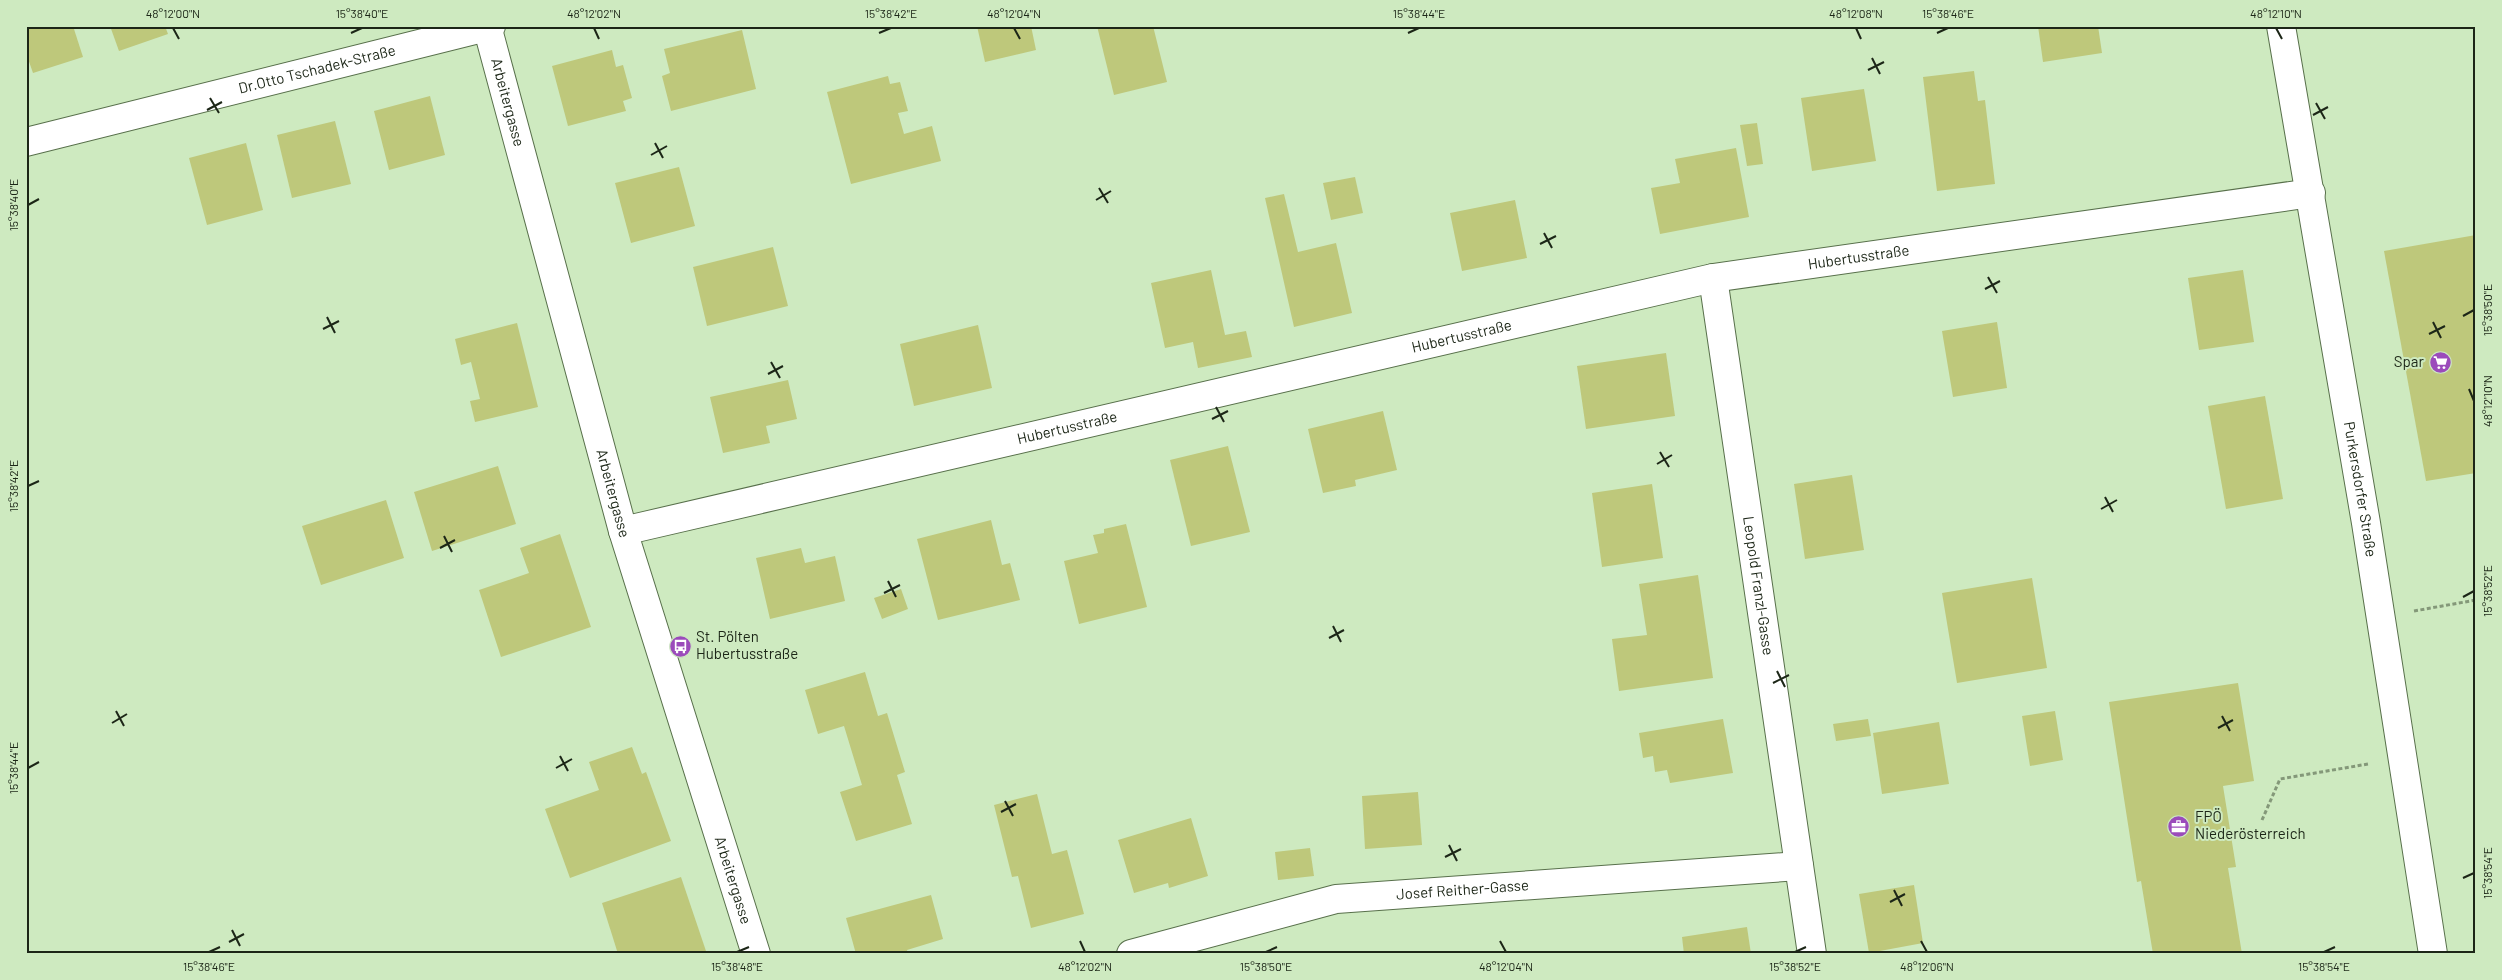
<svg xmlns="http://www.w3.org/2000/svg" width="2502" height="980" viewBox="0 0 2502 980" font-family="Barlow,sans-serif">
  <style>
    .building { fill: #bec87b }
    .lines { fill: none; stroke-linecap: round; stroke-linejoin: round }
    .minor-casing { stroke: #58704b; stroke-width: 30 }
    .secondary-casing { stroke: #58704b; stroke-width: 30 }
    .path { stroke: #849879; stroke-width: 3; stroke-dasharray: 4 2.5; stroke-linecap: butt }
    .minor { stroke: #fff; stroke-width: 28 }
    .secondary { stroke: #fff; stroke-width: 28 }
    .ticks { fill: none; stroke: #1c2617; stroke-width: 2 }
    .labels { text-anchor: middle; stroke-width: 4; stroke-linejoin: round; paint-order: stroke }
    .street-label { font-size: 15px; fill: #1c2617; stroke: #ceeac0 }
    .poi-label { font-size: 15px; fill: #1c2617; stroke: #ceeac0; text-anchor: start }
    .neatline { fill: none; stroke: #1c2617; stroke-width: 2 }
    .ticks-label { font-size: 12px; text-anchor: middle; fill: #1c2617 }
  </style>
  <rect width="100%" height="100%" fill="#ceeac0"/>
  <g class="building">
    <path d="M 26,26 L 73,26 L 83,57 L 33,73 L 26,53 Z"/>
    <path d="M 110,26 L 165,26 L 168,34 L 119,51 Z"/>
    <path d="M 977,26 L 1031,26 L 1036,50 L 985,62 Z"/>
    <path d="M 1097,26 L 1153,26 L 1167,82 L 1114,95 Z"/>
    <path d="M 2038,26 L 2098,26 L 2102,53 L 2043,62 Z"/>
    <path d="M 742,30 L 756,89 L 671,111 L 662,76 L 670,73 L 664,49 Z"/>
    <path d="M 612,50 L 616,67 L 623,65 L 632,98 L 623,101 L 626,111 L 568,126 L 552,66 Z"/>
    <path d="M 1974,71 L 1978,101 L 1985,100 L 1995,184 L 1937,191 L 1923,77 Z"/>
    <path d="M 888,76 L 890,84 L 900,82 L 908,111 L 898,113 L 904,134 L 932,126 L 941,161 L 851,184 L 827,92 Z"/>
    <path d="M 1864,89 L 1876,161 L 1812,171 L 1801,98 Z"/>
    <path d="M 430,96 L 445,155 L 389,170 L 374,111 Z"/>
    <path d="M 335,121 L 351,184 L 292,198 L 277,135 Z"/>
    <path d="M 1757,123 L 1763,164 L 1747,166 L 1740,125 Z"/>
    <path d="M 246,143 L 263,210 L 207,225 L 189,158 Z"/>
    <path d="M 1736,148 L 1749,217 L 1660,234 L 1651,188 L 1680,183 L 1675,159 Z"/>
    <path d="M 679,167 L 695,226 L 631,243 L 615,183 Z"/>
    <path d="M 1355,177 L 1363,213 L 1331,220 L 1323,183 Z"/>
    <path d="M 1284,194 L 1298,252 L 1336,243 L 1352,313 L 1294,327 L 1265,198 Z"/>
    <path d="M 1515,200 L 1527,258 L 1462,271 L 1450,213 Z"/>
    <path d="M 2476,235 L 2476,473 L 2426,481 L 2384,251 Z"/>
    <path d="M 773,247 L 788,306 L 707,326 L 693,267 Z"/>
    <path d="M 1211,270 L 1225,335 L 1246,331 L 1252,357 L 1198,368 L 1193,342 L 1165,348 L 1151,283 Z"/>
    <path d="M 2243,270 L 2254,342 L 2199,350 L 2188,278 Z"/>
    <path d="M 1997,322 L 2007,388 L 1953,397 L 1942,331 Z"/>
    <path d="M 517,323 L 538,407 L 475,422 L 470,401 L 480,399 L 471,362 L 461,365 L 455,339 Z"/>
    <path d="M 978,325 L 992,388 L 914,406 L 900,344 Z"/>
    <path d="M 1666,353 L 1675,416 L 1586,429 L 1577,366 Z"/>
    <path d="M 788,380 L 797,419 L 766,426 L 770,443 L 723,453 L 710,397 Z"/>
    <path d="M 2265,396 L 2283,499 L 2226,509 L 2208,406 Z"/>
    <path d="M 1383,411 L 1397,470 L 1355,480 L 1356,486 L 1323,493 L 1308,429 Z"/>
    <path d="M 1228,446 L 1250,532 L 1191,546 L 1170,460 Z"/>
    <path d="M 498,466 L 516,524 L 432,551 L 414,492 Z"/>
    <path d="M 1852,475 L 1864,550 L 1805,559 L 1794,484 Z"/>
    <path d="M 1652,484 L 1663,558 L 1602,567 L 1592,493 Z"/>
    <path d="M 386,500 L 404,558 L 321,585 L 302,526 Z"/>
    <path d="M 991,520 L 1002,565 L 1010,563 L 1020,600 L 938,620 L 917,539 Z"/>
    <path d="M 1126,524 L 1147,607 L 1079,624 L 1064,561 L 1098,553 L 1093,535 L 1104,533 L 1104,529 Z"/>
    <path d="M 560,534 L 591,627 L 501,657 L 479,590 L 529,573 L 520,548 Z"/>
    <path d="M 801,548 L 805,563 L 835,556 L 845,601 L 770,619 L 756,558 Z"/>
    <path d="M 1698,575 L 1713,678 L 1619,691 L 1612,639 L 1647,635 L 1639,584 Z"/>
    <path d="M 2032,578 L 2047,668 L 1957,683 L 1942,593 Z"/>
    <path d="M 901,589 L 908,609 L 882,619 L 874,598 Z"/>
    <path d="M 865,672 L 878,716 L 887,713 L 905,772 L 897,775 L 912,824 L 856,841 L 840,792 L 862,785 L 844,726 L 818,734 L 805,690 Z"/>
    <path d="M 2238,683 L 2254,781 L 2223,786 L 2236,867 L 2228,868 L 2242,954 L 2153,954 L 2141,881 L 2137,882 L 2109,702 Z"/>
    <path d="M 2055,711 L 2063,760 L 2030,766 L 2022,716 Z"/>
    <path d="M 1723,719 L 1733,773 L 1670,783 L 1667,770 L 1655,772 L 1653,756 L 1643,758 L 1639,733 Z"/>
    <path d="M 1868,719 L 1871,736 L 1836,741 L 1833,724 Z"/>
    <path d="M 1939,722 L 1949,784 L 1882,794 L 1873,733 Z"/>
    <path d="M 632,747 L 642,774 L 646,772 L 671,841 L 570,878 L 545,809 L 599,790 L 589,762 Z"/>
    <path d="M 1418,792 L 1422,845 L 1365,849 L 1362,796 Z"/>
    <path d="M 1037,794 L 1052,854 L 1067,850 L 1084,914 L 1031,928 L 1018,876 L 1012,877 L 994,805 Z"/>
    <path d="M 1191,818 L 1208,876 L 1169,888 L 1168,883 L 1134,893 L 1118,840 Z"/>
    <path d="M 1310,848 L 1314,876 L 1278,880 L 1275,852 Z"/>
    <path d="M 681,877 L 707,954 L 618,954 L 602,903 Z"/>
    <path d="M 1914,885 L 1923,943 L 1869,953 L 1859,894 Z"/>
    <path d="M 931,895 L 943,939 L 907,950 L 908,954 L 856,954 L 846,918 Z"/>
    <path d="M 1747,927 L 1751,954 L 1684,954 L 1682,937 Z"/>
  </g>
  <g class="lines">
    <defs>
      <g id="minor">
        <path id="s1" d="M 487,26 L 623,531 L 756,954"/>
        <path id="s2" d="M 26,142 L 491,26"/>
        <path id="s3" d="M 1713,278 L 1812,954"/>
        <path id="s4" d="M 623,531 L 1713,278 L 2311,193"/>
        <path id="s5" d="M 1131,954 L 1336,899 L 1799,866"/>
      </g>
      <g id="secondary">
        <path id="s6" d="M 2281,26 L 2366,523 L 2433,954"/>
      </g>
    </defs>
    <use href="#minor" class="minor-casing"/>
    <use href="#secondary" class="secondary-casing"/>
    <g class="path">
      <path d="M 2414,611 L 2476,600"/>
      <path d="M 2262,820 L 2280,779 L 2368,764"/>
    </g>
    <use href="#minor" class="minor"/>
    <use href="#secondary" class="secondary"/>
  </g>
  <path class="ticks" d="M 173,28 L 179,39M 594,28 L 599,39M 1014,28 L 1020,39M 1856,28 L 1861,39M 2276,28 L 2282,39M 351,33 L 362,28M 879,33 L 891,28M 1408,33 L 1419,28M 1937,33 L 1948,28M 1872,58 L 1880,74M 1868,70 L 1884,62M 210,98 L 219,113M 2316,103 L 2325,119M 207,110 L 222,102M 2313,115 L 2328,107M 655,143 L 663,158M 651,155 L 667,146M 1099,188 L 1108,203M 1096,200 L 1111,191M 28,205 L 39,199M 1544,233 L 1552,248M 1540,244 L 1556,236M 1988,277 L 1997,293M 1985,289 L 2000,281M 2463,316 L 2474,310M 327,317 L 335,333M 2433,322 L 2441,338M 323,329 L 339,321M 2429,334 L 2445,326M 771,362 L 780,378M 768,374 L 783,366M 2469,389 L 2474,401M 1216,407 L 1224,422M 1212,419 L 1228,411M 1660,452 L 1669,467M 1657,464 L 1672,455M 28,486 L 39,481M 2105,497 L 2113,512M 2101,509 L 2117,500M 444,536 L 452,552M 440,548 L 455,540M 888,581 L 896,597M 884,593 L 900,585M 2463,597 L 2474,591M 1333,626 L 1341,642M 1329,638 L 1344,630M 1777,671 L 1785,687M 1773,683 L 1789,675M 116,711 L 124,726M 2222,716 L 2230,731M 112,723 L 127,714M 2218,728 L 2233,720M 560,756 L 568,771M 28,768 L 39,762M 556,768 L 572,759M 1005,801 L 1013,816M 1001,812 L 1016,804M 1449,845 L 1457,861M 1445,857 L 1461,849M 2463,878 L 2474,873M 1894,890 L 1902,906M 1890,902 L 1905,894M 232,930 L 240,946M 1080,941 L 1085,952M 1500,941 L 1506,952M 1921,941 L 1927,952M 229,942 L 244,934M 209,952 L 220,947M 737,952 L 749,947M 1266,952 L 1277,947M 1795,952 L 1806,947M 2324,952 L 2335,947"/>
  <defs>
    <symbol id="supermarket-disc" viewBox="-11 -11 22 22"><circle r="9.5" fill="#9b4bbb" stroke="#ceeac0"/><path d="M-6-5.5h2.5l.6 2H6L4.5 2H-2.5L-4.4-4H-6ZM-1.5 3.2a1.3 1.3 0 1 0 .1 0ZM3 3.2a1.3 1.3 0 1 0 .1 0Z" fill="#fff"/></symbol>
    <symbol id="bus-disc" viewBox="-11 -11 22 22"><circle r="9.5" fill="#9b4bbb" stroke="#ceeac0"/><path d="M-5-6H5V4H4V6H2V4H-2V6H-4V4H-5ZM-3.5-4V0h7V-4ZM-3.5 1.2v1.5H-2V1.2ZM2 1.2v1.5H3.5V1.2Z" fill="#fff"/></symbol>
    <symbol id="office-disc" viewBox="-11 -11 22 22"><circle r="9.5" fill="#9b4bbb" stroke="#ceeac0"/><path d="M-6-3h4V-5.5h4V-3h4V5H-6ZM-1-4.5V-3h2v-1.5ZM-6 0V1H6V0Z" fill="#fff"/></symbol>
  </defs>
  <g fill-rule="evenodd">
    <use href="#supermarket-disc" x="2428" y="350" width="25" height="25"/>
    <use href="#bus-disc" x="668" y="634" width="25" height="25"/>
    <use href="#office-disc" x="2166" y="814" width="25" height="25"/>
  </g>
  <g class="labels">
    <g class="street-label">
      <text dy="5" stroke="none"><textPath href="#s2" startOffset="300">Dr.Otto Tschadek-Straße</textPath></text>
      <text dy="5" stroke="none"><textPath href="#s1" startOffset="79">Arbeitergasse</textPath></text>
      <text dy="5" stroke="none"><textPath href="#s4" startOffset="1266">Hubertusstraße</textPath></text>
      <text dy="5" stroke="none"><textPath href="#s4" startOffset="861">Hubertusstraße</textPath></text>
      <text dy="5" stroke="none"><textPath href="#s4" startOffset="456">Hubertusstraße</textPath></text>
      <text dy="5" stroke="none"><textPath href="#s6" startOffset="470">Purkersdorfer Straße</textPath></text>
      <text dy="5" stroke="none"><textPath href="#s1" startOffset="484">Arbeitergasse</textPath></text>
      <text dy="5" stroke="none"><textPath href="#s3" startOffset="311">Leopold Franzl-Gasse</textPath></text>
      <text dy="5" stroke="none"><textPath href="#s1" startOffset="889">Arbeitergasse</textPath></text>
      <text dy="5" stroke="none"><textPath href="#s5" startOffset="339">Josef Reither-Gasse</textPath></text>
    </g>
    <g class="poi-label">
      <text x="2424" y="367" text-anchor="end">Spar</text>
      <text x="696" y="642">St. Pölten<tspan x="696" dy="17">Hubertusstraße</tspan></text>
      <text x="2195" y="822">FPÖ<tspan x="2195" dy="17">Niederösterreich</tspan></text>
    </g>
  </g>
  <rect width="2502" height="980" fill="none" stroke="#ceeac0" stroke-width="55"/>
  <rect x="28" y="28" width="2446" height="924" class="neatline"/>
  <g class="ticks-label">
    <text x="173" y="18">48°12'00"N</text>
    <text x="362" y="18">15°38'40"E</text>
    <text x="594" y="18">48°12'02"N</text>
    <text x="891" y="18">15°38'42"E</text>
    <text x="1014" y="18">48°12'04"N</text>
    <text x="1419" y="18">15°38'44"E</text>
    <text x="1856" y="18">48°12'08"N</text>
    <text x="1948" y="18">15°38'46"E</text>
    <text x="2276" y="18">48°12'10"N</text>
    <text transform="translate(14 205) rotate(-90)" y="4">15°38'40"E</text>
    <text transform="translate(2488 310) rotate(-90)" y="4">15°38'50"E</text>
    <text transform="translate(2488 401) rotate(-90)" y="4">48°12'10"N</text>
    <text transform="translate(14 486) rotate(-90)" y="4">15°38'42"E</text>
    <text transform="translate(2488 591) rotate(-90)" y="4">15°38'52"E</text>
    <text transform="translate(14 768) rotate(-90)" y="4">15°38'44"E</text>
    <text transform="translate(2488 873) rotate(-90)" y="4">15°38'54"E</text>
    <text x="209" y="971">15°38'46"E</text>
    <text x="737" y="971">15°38'48"E</text>
    <text x="1085" y="971">48°12'02"N</text>
    <text x="1266" y="971">15°38'50"E</text>
    <text x="1506" y="971">48°12'04"N</text>
    <text x="1795" y="971">15°38'52"E</text>
    <text x="1927" y="971">48°12'06"N</text>
    <text x="2324" y="971">15°38'54"E</text>
  </g>
</svg>
